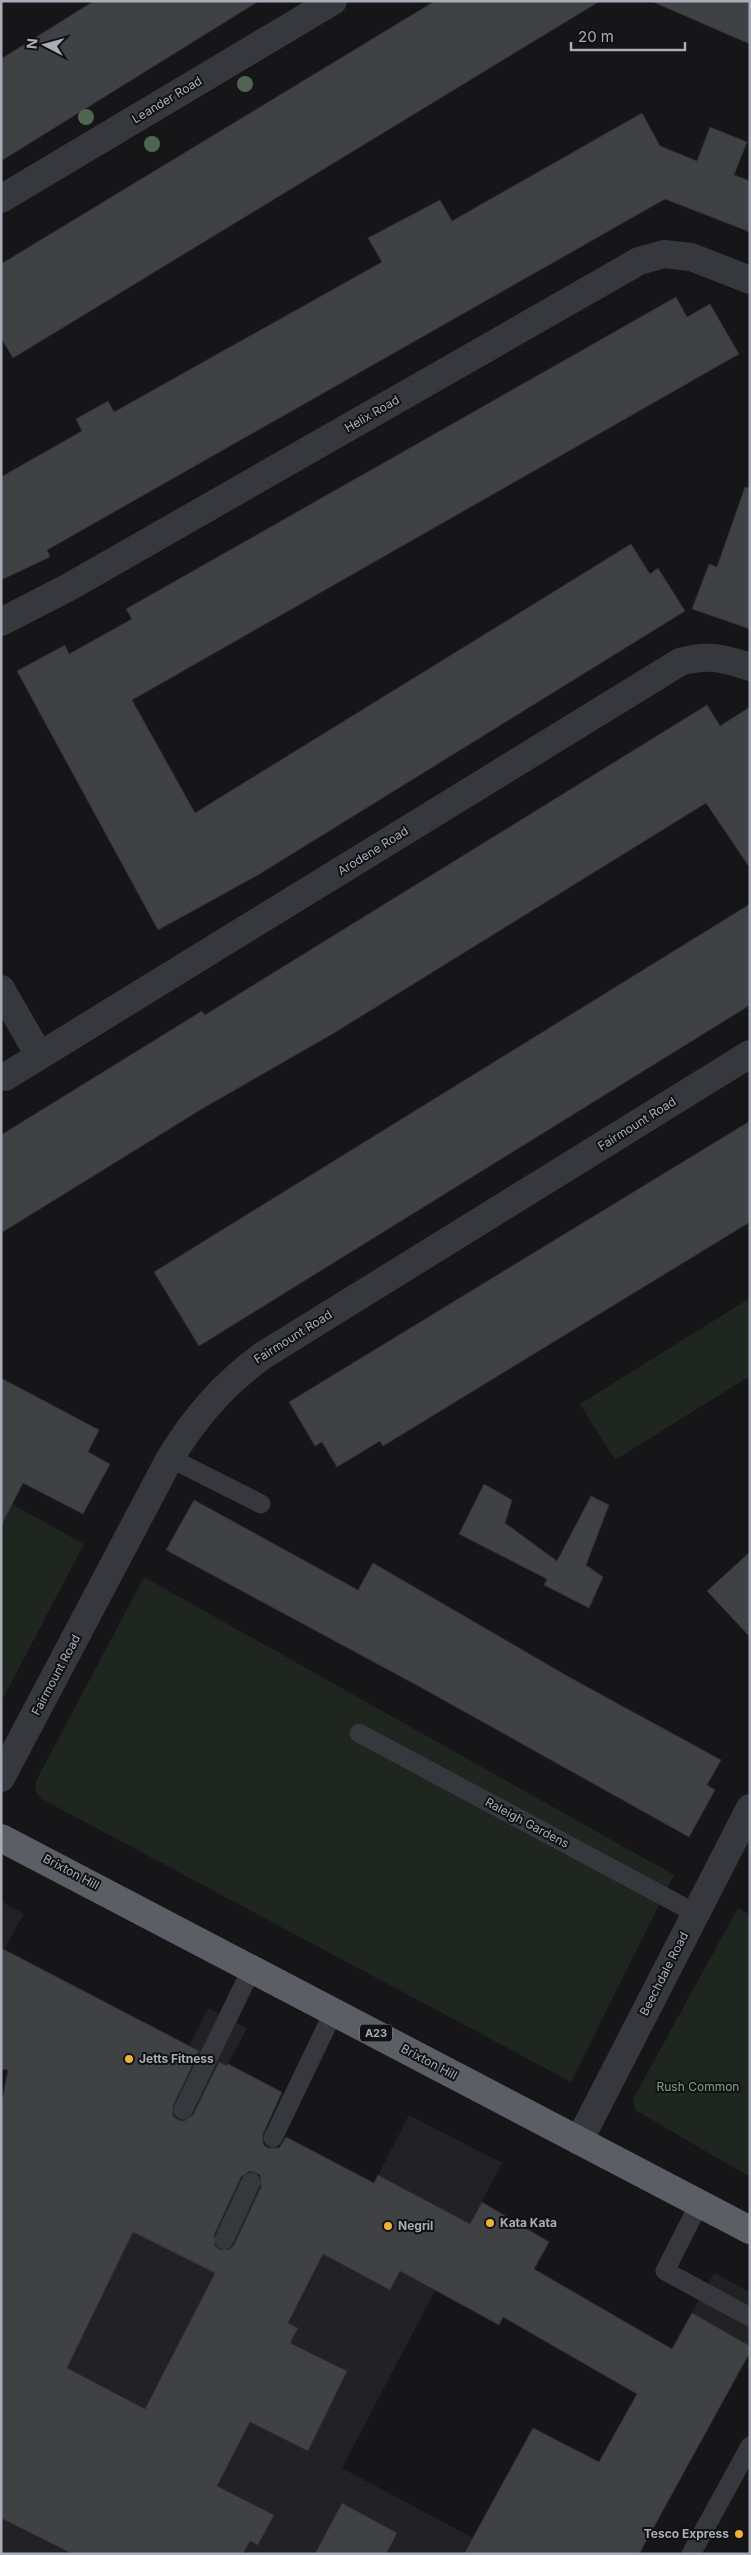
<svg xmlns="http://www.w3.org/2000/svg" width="751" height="2555" viewBox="0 0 751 2555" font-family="Inter,sans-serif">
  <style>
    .built { fill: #222225 }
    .green { fill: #1e261f }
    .building { fill: #404145; stroke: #303034; fill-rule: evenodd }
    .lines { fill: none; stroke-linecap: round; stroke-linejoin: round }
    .service { stroke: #37383d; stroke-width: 19 }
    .minor { stroke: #37383d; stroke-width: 28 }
    .trunk { stroke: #5b5e65; stroke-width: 28 }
    .tree { fill: #506452 }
    .poi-dot { fill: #f2b134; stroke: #111113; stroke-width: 2 }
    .labels { text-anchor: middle; stroke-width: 4; stroke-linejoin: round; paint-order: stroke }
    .shield { fill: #111113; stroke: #7b7e86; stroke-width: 1 }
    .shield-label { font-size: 11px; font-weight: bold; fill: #a8adb8 }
    .street-label { font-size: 12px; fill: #a8adb8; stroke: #111113 }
    .poi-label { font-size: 12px; font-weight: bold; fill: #a8adb8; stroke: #111113; text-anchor: start }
    .park-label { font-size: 12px; fill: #7fa381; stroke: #111113 }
  </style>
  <rect width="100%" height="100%" fill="#161618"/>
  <g class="built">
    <path d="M 1,1901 L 24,1914 L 1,1954 Z"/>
    <path d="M 208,2008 L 247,2028 L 228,2064 L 235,2177 L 348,2234 L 409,2115 L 502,2163 L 342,2468 L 473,2538 L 533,2428 L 607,2467 L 714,2273 L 750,2292 L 750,2352 L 639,2554 L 1,2554 L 1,2142 L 189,2046 Z"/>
  </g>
  <g class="green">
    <path d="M 750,1298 L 750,1376 L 615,1460 L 580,1404 Z"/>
    <path d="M 1,1498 L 84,1544 L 1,1702 Z"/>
    <path d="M 144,1577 L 674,1875 L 571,2082 L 42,1799 L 35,1791 L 36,1781 Z"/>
    <path d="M 738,1908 L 750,1915 L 750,2177 L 635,2110 L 633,2099 Z"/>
  </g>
  <g class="building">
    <path d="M 94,1 L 259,1 L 1,161 L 1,59 Z"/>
    <path d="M 435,1 L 600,1 L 13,358 L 1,338 L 1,264 Z"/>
    <path d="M 651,1 L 750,1 L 750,44 L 729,35 Z"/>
    <path d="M 642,113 L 660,146 L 697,161 L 710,127 L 747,142 L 734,175 L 750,181 L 750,232 L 665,199 L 47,550 L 50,557 L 1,580 L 1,477 L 82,431 L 76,419 L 108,401 L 114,412 L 382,262 L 368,238 L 440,200 L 452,221 Z"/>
    <path d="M 676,297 L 687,317 L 710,304 L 739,354 L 132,700 L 195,813 L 631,544 L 650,574 L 658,568 L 685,611 L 258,875 L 158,930 L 17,671 L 65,645 L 69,654 L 132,619 L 126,609 Z"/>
    <path d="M 745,487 L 750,488 L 750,629 L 692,609 L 709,564 L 717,567 Z"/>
    <path d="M 707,705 L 720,726 L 750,707 L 750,868 L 706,803 L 334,1033 L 200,1110 L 1,1233 L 1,1135 L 202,1011 L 205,1015 Z"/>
    <path d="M 750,904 L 750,1005 L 199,1346 L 154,1272 Z"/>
    <path d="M 750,1121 L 750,1222 L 383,1446 L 380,1441 L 337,1467 L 322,1442 L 315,1446 L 289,1402 Z"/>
    <path d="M 1,1378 L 99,1430 L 88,1452 L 110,1464 L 83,1514 L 23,1483 L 1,1526 Z"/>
    <path d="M 484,1484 L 512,1500 L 505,1523 L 557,1561 L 591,1496 L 609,1505 L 586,1565 L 603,1577 L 589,1608 L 544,1585 L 547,1579 L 459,1534 Z"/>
    <path d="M 194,1500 L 358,1590 L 373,1563 L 569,1677 L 721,1760 L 707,1785 L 715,1790 L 689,1837 L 422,1688 L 166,1550 Z"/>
    <path d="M 750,1552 L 750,1637 L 707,1591 Z"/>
    <path d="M 1,1948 L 199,2051 L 173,2106 L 173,2116 L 178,2120 L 184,2121 L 193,2115 L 219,2062 L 227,2066 L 228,2064 L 282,2092 L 263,2134 L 263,2144 L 268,2148 L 279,2148 L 286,2137 L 374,2183 L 378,2175 L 470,2224 L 482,2202 L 549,2242 L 534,2269 L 672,2349 L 692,2313 L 750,2346 L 750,2352 L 639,2554 L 464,2554 L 533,2428 L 599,2462 L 637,2394 L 503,2317 L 499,2325 L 400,2271 L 390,2290 L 323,2254 L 288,2323 L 298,2328 L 290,2343 L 347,2371 L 308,2451 L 250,2422 L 217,2486 L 274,2515 L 258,2545 L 250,2541 L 243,2554 L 73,2554 L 1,2518 L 1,2105 L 8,2070 L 1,2069 ZM 250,2171 L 260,2175 L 261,2187 L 234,2245 L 230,2249 L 220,2250 L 215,2246 L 214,2235 L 241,2177 ZM 133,2232 L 215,2273 L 145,2409 L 67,2368 Z"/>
    <path d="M 342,2503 L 397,2533 L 386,2554 L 315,2554 Z"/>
  </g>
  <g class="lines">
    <g class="service">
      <path d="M 170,1458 L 261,1504"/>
      <path d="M 359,1733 L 695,1913"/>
      <path d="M 183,2110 L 252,1968"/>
      <path d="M 273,2138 L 334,2011"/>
      <path d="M 699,2204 L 665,2271 L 748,2316"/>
      <path d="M 224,2240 L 251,2182"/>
      <path d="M 691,2554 L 750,2446"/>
    </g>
    <g class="minor">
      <path d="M 1,199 L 333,1"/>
      <path d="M 1,622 L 69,587 L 639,261 L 664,254 L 691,257 L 750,280"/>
      <path d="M 1,989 L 39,1055"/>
      <path d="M 5,1077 L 680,662 C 708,654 723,658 750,667"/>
      <path d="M 1,1778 L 170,1458 C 196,1416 222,1386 262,1356 L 750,1054"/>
      <path d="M 579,2141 L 750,1808"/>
    </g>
    <path class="trunk" d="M 1,1838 L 750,2230"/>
  </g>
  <g class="tree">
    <circle cx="245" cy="84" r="8"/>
    <circle cx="86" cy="117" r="8"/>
    <circle cx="152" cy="144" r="8"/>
  </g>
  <g class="poi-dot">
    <circle cx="129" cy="2059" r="5"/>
    <circle cx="490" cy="2223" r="5"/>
    <circle cx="388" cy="2226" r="5"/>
    <circle cx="739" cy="2534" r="5"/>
  </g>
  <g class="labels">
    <rect class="shield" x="360" y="2024.5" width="32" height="17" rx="4"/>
    <g class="shield-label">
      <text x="376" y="2037">A23</text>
    </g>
    <g class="street-label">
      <text transform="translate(167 100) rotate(-31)" y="4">Leander Road</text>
      <text transform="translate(372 414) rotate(-30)" y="4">Helix Road</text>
      <text transform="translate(373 851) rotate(-32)" y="4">Arodene Road</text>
      <text transform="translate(637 1124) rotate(-32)" y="4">Fairmount Road</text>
      <text transform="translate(293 1337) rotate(-32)" y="4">Fairmount Road</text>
      <text transform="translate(56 1675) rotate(-62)" y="4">Fairmount Road</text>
      <text transform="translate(527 1823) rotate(28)" y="4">Raleigh Gardens</text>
      <text transform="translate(71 1872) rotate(28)" y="4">Brixton Hill</text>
      <text transform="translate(664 1974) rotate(-63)" y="4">Beechdale Road</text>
      <text transform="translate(429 2062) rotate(28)" y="4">Brixton Hill</text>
    </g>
    <g class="poi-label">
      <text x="139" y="2063">Jetts Fitness</text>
      <text x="500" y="2227">Kata Kata</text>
      <text x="398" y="2230">Negril</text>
      <text x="729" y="2538" text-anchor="end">Tesco Express</text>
    </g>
    <g class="park-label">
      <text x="698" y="2091">Rush Common</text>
    </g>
  </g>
  <rect width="751" height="2555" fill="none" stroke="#a8adb8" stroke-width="5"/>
  <g transform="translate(45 45) rotate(276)" stroke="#111113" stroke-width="4" paint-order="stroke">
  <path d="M0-4L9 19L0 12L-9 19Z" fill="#a8adb8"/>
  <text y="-8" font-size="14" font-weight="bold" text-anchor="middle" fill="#a8adb8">N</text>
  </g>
  <path d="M571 42v8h114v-8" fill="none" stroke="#a8adb8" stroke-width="2.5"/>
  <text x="578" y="42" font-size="15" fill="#a8adb8" stroke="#111113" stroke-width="4" paint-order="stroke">20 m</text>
</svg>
